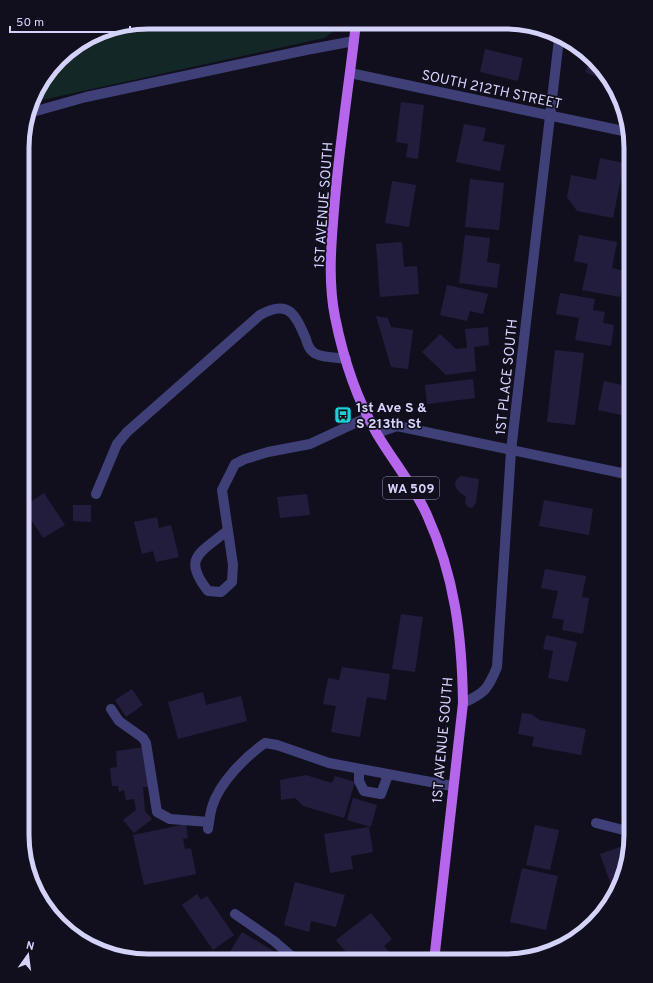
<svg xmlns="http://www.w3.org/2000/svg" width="653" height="983" viewBox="0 0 653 983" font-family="Overpass,sans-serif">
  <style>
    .green { fill: #132826 }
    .building { fill: #231d3d }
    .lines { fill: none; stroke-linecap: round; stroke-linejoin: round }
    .minor { stroke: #404078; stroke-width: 10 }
    .major { stroke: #b566ec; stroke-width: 10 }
    .labels { text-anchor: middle; stroke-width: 3.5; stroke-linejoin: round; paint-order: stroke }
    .shield { fill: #110f1e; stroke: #9a98b7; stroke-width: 1 }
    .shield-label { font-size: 13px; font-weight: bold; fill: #d5d2f9 }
    .street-label { font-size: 14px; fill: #d5d2f9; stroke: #110f1e }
    .poi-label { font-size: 14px; font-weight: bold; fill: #d5d2f9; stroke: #110f1e; text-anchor: start }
    .rim { fill: none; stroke: #d5d2f9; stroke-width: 5 }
  </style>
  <rect width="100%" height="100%" fill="#110f1e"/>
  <path class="green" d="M 148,22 L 335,23 L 334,31 L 324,38 L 33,102 L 39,85 L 65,53 L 107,29 Z"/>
  <g class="building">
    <path d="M 484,23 L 522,23 L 523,24 L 522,32 L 484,26 Z"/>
    <path d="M 485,49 L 523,58 L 518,81 L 480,72 Z"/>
    <path d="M 590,59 L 607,81 L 585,72 Z"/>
    <path d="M 401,102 L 424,105 L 418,159 L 406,157 L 408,144 L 396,142 Z"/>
    <path d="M 464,124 L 486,128 L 483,141 L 505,145 L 500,171 L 456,162 Z"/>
    <path d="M 600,158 L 624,163 L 613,218 L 577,211 L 567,197 L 571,175 L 596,180 Z"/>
    <path d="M 470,179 L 504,183 L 499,230 L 465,227 Z"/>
    <path d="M 392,181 L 416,185 L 409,227 L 385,223 Z"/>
    <path d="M 630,194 L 631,194 L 631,213 L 627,213 Z"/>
    <path d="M 465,235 L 490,238 L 487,262 L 500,264 L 497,288 L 459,283 Z"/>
    <path d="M 579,235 L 617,242 L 612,268 L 625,271 L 620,297 L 582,290 L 588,264 L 574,261 Z"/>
    <path d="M 402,242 L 404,267 L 417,266 L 419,294 L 380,297 L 376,244 Z"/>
    <path d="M 447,285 L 488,294 L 483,314 L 470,311 L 467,321 L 440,315 Z"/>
    <path d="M 560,293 L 595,299 L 593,310 L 605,312 L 603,323 L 614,325 L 611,346 L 575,340 L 579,318 L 556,314 Z"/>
    <path d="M 376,316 L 388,318 L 391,327 L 413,330 L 408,369 L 391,367 Z"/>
    <path d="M 488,327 L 489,345 L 474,347 L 476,371 L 446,375 L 422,352 L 440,334 L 456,349 L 467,348 L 465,329 Z"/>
    <path d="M 555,350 L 584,353 L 575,425 L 547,422 Z"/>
    <path d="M 473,379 L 475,398 L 427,404 L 425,385 Z"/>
    <path d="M 604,381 L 631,387 L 631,417 L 598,410 Z"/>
    <path d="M 461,476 L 479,479 L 476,503 L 472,508 L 468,507 L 465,503 L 466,497 L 459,492 L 455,486 L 456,480 Z"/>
    <path d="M 44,493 L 65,525 L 43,538 L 23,507 Z"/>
    <path d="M 307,494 L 310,515 L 280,518 L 277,497 Z"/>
    <path d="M 544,500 L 593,509 L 589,535 L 539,526 Z"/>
    <path d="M 73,505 L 91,505 L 91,522 L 73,521 Z"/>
    <path d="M 157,517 L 159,528 L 171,525 L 179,557 L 156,562 L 153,551 L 142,554 L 134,522 Z"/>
    <path d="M 545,569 L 586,576 L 582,597 L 589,598 L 583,634 L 562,630 L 564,620 L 552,618 L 558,591 L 541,588 Z"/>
    <path d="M 401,614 L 423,617 L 415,672 L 392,669 Z"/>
    <path d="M 546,635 L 577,642 L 568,682 L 548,678 L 553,651 L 543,649 Z"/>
    <path d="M 342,667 L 390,674 L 386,700 L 367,697 L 360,737 L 331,732 L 336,706 L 323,704 L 328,678 L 339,680 Z"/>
    <path d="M 132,689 L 143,705 L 126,717 L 115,700 Z"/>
    <path d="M 203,692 L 206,705 L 241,696 L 247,721 L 178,739 L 168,702 Z"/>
    <path d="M 522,713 L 531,714 L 540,720 L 586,729 L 581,755 L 532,746 L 534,737 L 518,734 Z"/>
    <path d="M 145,747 L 150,787 L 143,787 L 145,811 L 152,819 L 134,833 L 123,820 L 136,810 L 134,799 L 126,800 L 124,790 L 119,792 L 118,786 L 112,786 L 110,768 L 117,767 L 116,751 Z"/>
    <path d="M 306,775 L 332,783 L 335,776 L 355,782 L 344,818 L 303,806 L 295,798 L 281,800 L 280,780 Z"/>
    <path d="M 353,798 L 377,805 L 371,827 L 347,820 Z"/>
    <path d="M 186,824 L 188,838 L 183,839 L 185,849 L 191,848 L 196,874 L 144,885 L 133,835 Z"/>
    <path d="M 535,825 L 559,830 L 550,870 L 526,865 Z"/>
    <path d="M 369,827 L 373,852 L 351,856 L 353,869 L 330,873 L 324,834 Z"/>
    <path d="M 623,846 L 626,856 L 614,893 L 600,854 Z"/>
    <path d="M 522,868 L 558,876 L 546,930 L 510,922 Z"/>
    <path d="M 295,882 L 345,895 L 336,927 L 311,921 L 309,932 L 284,925 Z"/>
    <path d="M 197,894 L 201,900 L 207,896 L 234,935 L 213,950 L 182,905 Z"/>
    <path d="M 371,913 L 392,939 L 384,946 L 391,955 L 384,961 L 353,961 L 336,940 Z"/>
    <path d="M 242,932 L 277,953 L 273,960 L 225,960 Z"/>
  </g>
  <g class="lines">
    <g class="minor">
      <path d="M 350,73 L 628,132"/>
      <path d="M 29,113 L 86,97 L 306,50 L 354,41"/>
      <path d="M 377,433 L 397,426 L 631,475"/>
      <path d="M 96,494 L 117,444 L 127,432 L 260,315 C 289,299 295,314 306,339 C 307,343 309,349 313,352 C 320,358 337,357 346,359"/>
      <path d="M 228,530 C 201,553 181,557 208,591 L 221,592 L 232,582 L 233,565 L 222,490 L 235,464 L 245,459 L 268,452 L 310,444 L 368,417"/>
      <path d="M 463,703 C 485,693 488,689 497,667 L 511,451 L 559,39"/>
      <path d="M 111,709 L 119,721 L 143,738 L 146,743 L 157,812 L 170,819 L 209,822"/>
      <path d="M 359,770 L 359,781 L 364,791 L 381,794 L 388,775"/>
      <path d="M 596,823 L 631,832"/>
      <path d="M 208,829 C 209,822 210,814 212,807 C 219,783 245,757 265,743 L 277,745 L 329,763 L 452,786"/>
      <path d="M 235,914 L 274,941 L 296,960"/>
    </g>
    <path class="major" d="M 356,23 C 349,85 339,147 334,210 C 331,245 328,282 335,317 C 343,357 356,398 377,434 C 393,461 414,486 427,515 C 455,577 462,636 463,703 L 434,961"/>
  </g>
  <defs>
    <symbol id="bus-square" viewBox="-11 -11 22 22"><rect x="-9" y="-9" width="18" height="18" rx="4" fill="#1bd0dc" stroke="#110f1e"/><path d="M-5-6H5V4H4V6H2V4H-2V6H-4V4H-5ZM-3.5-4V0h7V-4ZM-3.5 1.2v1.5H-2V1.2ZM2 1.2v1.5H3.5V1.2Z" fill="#111"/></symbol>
  </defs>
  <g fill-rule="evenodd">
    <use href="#bus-square" x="333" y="405" width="20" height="20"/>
  </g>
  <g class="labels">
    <rect class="shield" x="383" y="477" width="56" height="22" rx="3"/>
    <g class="shield-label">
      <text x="411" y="493">WA 509</text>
    </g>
    <g class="street-label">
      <text transform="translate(492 89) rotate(12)" y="5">SOUTH 212TH STREET</text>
      <text transform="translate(323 205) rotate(-86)" y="5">1ST AVENUE SOUTH</text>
      <text transform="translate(506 377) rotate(-84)" y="5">1ST PLACE SOUTH</text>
      <text transform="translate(442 740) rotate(-85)" y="5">1ST AVENUE SOUTH</text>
    </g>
    <g class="poi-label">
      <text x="356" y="412">1st Ave S &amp;<tspan x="356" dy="16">S 213th St</tspan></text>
    </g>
  </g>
  <path d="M0 0H653V983H0ZM148 29H505A119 119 0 0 1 624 148V835A119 119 0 0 1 505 954H148A119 119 0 0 1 29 835V148A119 119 0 0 1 148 29Z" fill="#110f1e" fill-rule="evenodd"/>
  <path class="rim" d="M148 29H505A119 119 0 0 1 624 148V835A119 119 0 0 1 505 954H148A119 119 0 0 1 29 835V148A119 119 0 0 1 148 29Z"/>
  <g transform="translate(28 955) rotate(14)" stroke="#110f1e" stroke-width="3" paint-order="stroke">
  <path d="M0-3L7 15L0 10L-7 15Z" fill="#d5d2f9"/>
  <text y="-6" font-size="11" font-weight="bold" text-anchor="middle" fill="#d5d2f9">N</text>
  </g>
  <path d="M10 26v6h120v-6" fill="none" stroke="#d5d2f9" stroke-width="2"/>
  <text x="16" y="26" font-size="12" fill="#d5d2f9" stroke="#110f1e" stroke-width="3" paint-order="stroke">50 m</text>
</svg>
